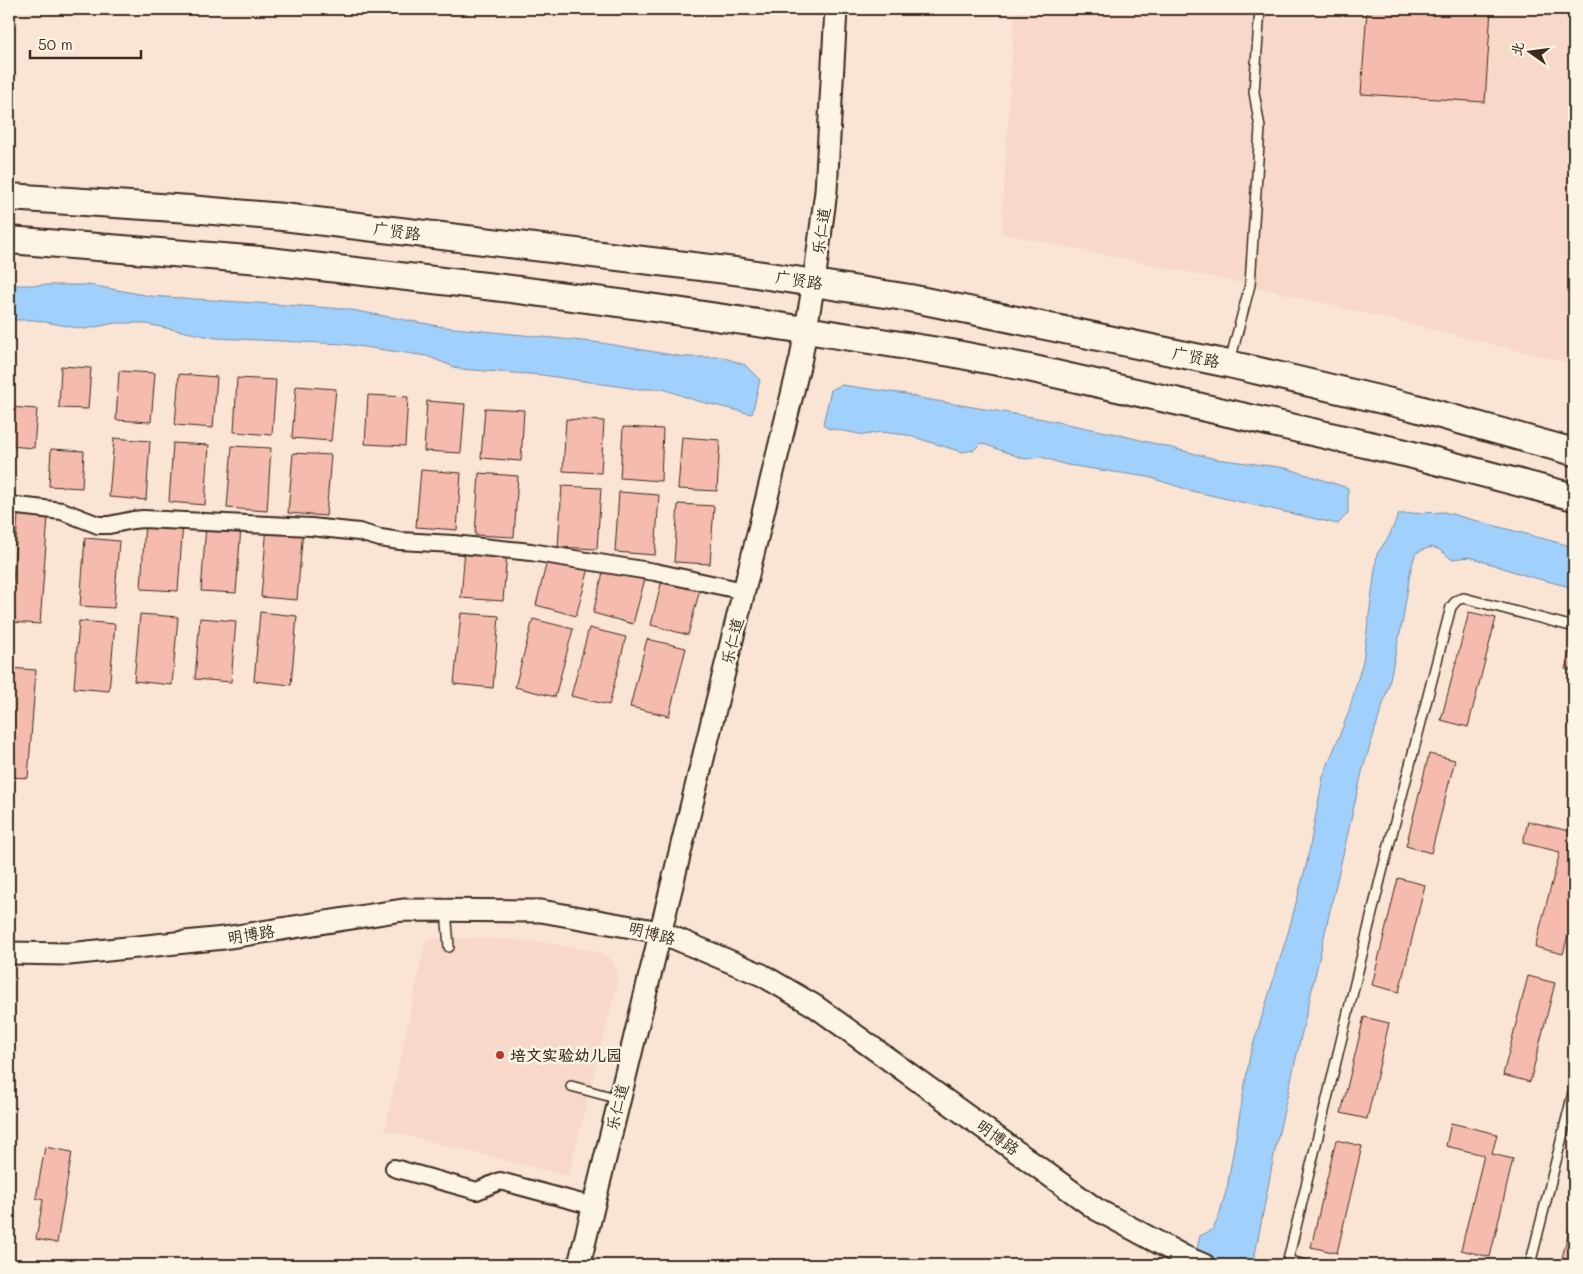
<svg xmlns="http://www.w3.org/2000/svg" width="1583" height="1274" viewBox="0 0 1583 1274" font-family="Mali,'LXGW WenKai TC',sans-serif">
  <style>
    .built { fill: #f8d8c9 }
    .water { fill: #a0d1fc; stroke: #788ea3 }
    .building { fill: #f5bbae; stroke: #3b2a1e }
    .lines { fill: none; stroke-linecap: round; stroke-linejoin: round }
    .service-casing { stroke: #3b2a1e; stroke-width: 12 }
    .minor-casing { stroke: #3b2a1e; stroke-width: 20 }
    .tertiary-casing { stroke: #3b2a1e; stroke-width: 25 }
    .primary-casing { stroke: #3b2a1e; stroke-width: 30 }
    .service { stroke: #fcf5e5; stroke-width: 9 }
    .minor { stroke: #fcf5e5; stroke-width: 16 }
    .tertiary { stroke: #fcf5e5; stroke-width: 21 }
    .primary { stroke: #fcf5e5; stroke-width: 26 }
    .poi-dot { fill: #c8321e; stroke: #fcf5e5; stroke-width: 2 }
    .labels { text-anchor: middle; stroke-width: 5; stroke-linejoin: round; paint-order: stroke }
    .street-label { font-size: 16px; fill: #3b2a1e; stroke: #fcf5e5 }
    .poi-label { font-size: 16px; font-weight: bold; fill: #3b2a1e; stroke: #fcf5e5; text-anchor: start }
  </style>
  <rect width="100%" height="100%" fill="#fae4d4"/>
  <filter id="ink" filterUnits="userSpaceOnUse"><feTurbulence type="fractalNoise" baseFrequency=".02" numOctaves="2"/><feDisplacementMap in="SourceGraphic" scale="10" xChannelSelector="R" yChannelSelector="G"/><feConvolveMatrix kernelMatrix="1 2 1 2 8 2 1 2 1" color-interpolation-filters="sRGB"/></filter>
  <g filter="url(#ink)">
    <g class="built">
      <path d="M 1015,9 L 1574,9 L 1574,364 L 1250,285 L 1001,233 Z"/>
      <path d="M 476,938 L 542,942 L 594,951 L 607,956 L 614,964 L 618,980 L 568,1176 L 385,1130 L 426,939 Z"/>
    </g>
    <g class="water">
      <path d="M 9,285 L 90,285 L 150,296 L 346,309 L 444,327 L 602,343 L 684,357 L 722,357 L 745,365 L 760,380 L 752,414 L 697,401 L 663,389 L 637,389 L 542,375 L 459,369 L 427,356 L 343,344 L 216,338 L 141,323 L 116,323 L 84,329 L 34,320 L 9,320 Z"/>
      <path d="M 841,385 L 906,394 L 919,398 L 1038,418 L 1116,434 L 1216,459 L 1286,468 L 1348,488 L 1348,513 L 1338,524 L 1192,491 L 1148,477 L 1067,465 L 1041,457 L 1025,459 L 981,443 L 974,450 L 962,452 L 907,435 L 880,432 L 865,435 L 827,428 L 823,424 L 831,390 Z"/>
      <path d="M 1444,512 L 1574,547 L 1574,588 L 1527,576 L 1470,557 L 1451,559 C 1437,546 1432,544 1415,554 L 1410,573 L 1403,619 L 1388,688 L 1362,772 L 1276,1145 L 1253,1265 L 1193,1265 L 1200,1236 L 1212,1230 L 1218,1219 L 1227,1188 L 1250,1055 L 1288,933 L 1307,862 L 1323,777 L 1348,714 L 1363,661 L 1377,554 L 1389,536 L 1399,514 Z"/>
    </g>
    <g class="building">
      <path d="M 1367,9 L 1491,9 L 1485,102 L 1361,94 Z"/>
      <path d="M 61,366 L 91,368 L 88,409 L 59,408 Z"/>
      <path d="M 119,371 L 155,373 L 151,422 L 116,420 Z"/>
      <path d="M 179,374 L 217,377 L 213,428 L 175,425 Z"/>
      <path d="M 237,378 L 276,380 L 272,435 L 234,432 Z"/>
      <path d="M 296,386 L 336,389 L 331,441 L 292,438 Z"/>
      <path d="M 368,395 L 408,397 L 405,446 L 365,444 Z"/>
      <path d="M 427,401 L 465,404 L 461,453 L 424,451 Z"/>
      <path d="M 9,407 L 37,409 L 34,448 L 9,446 Z"/>
      <path d="M 485,408 L 524,410 L 521,461 L 481,458 Z"/>
      <path d="M 566,419 L 604,421 L 601,473 L 563,471 Z"/>
      <path d="M 623,427 L 663,429 L 661,481 L 620,478 Z"/>
      <path d="M 682,437 L 720,440 L 717,491 L 678,489 Z"/>
      <path d="M 114,438 L 150,441 L 146,500 L 109,497 Z"/>
      <path d="M 173,443 L 209,445 L 205,505 L 169,502 Z"/>
      <path d="M 232,446 L 271,448 L 267,511 L 227,508 Z"/>
      <path d="M 51,449 L 84,451 L 82,488 L 49,486 Z"/>
      <path d="M 293,453 L 331,455 L 326,516 L 288,513 Z"/>
      <path d="M 421,470 L 461,473 L 457,530 L 416,527 Z"/>
      <path d="M 479,473 L 518,476 L 514,537 L 475,535 Z"/>
      <path d="M 562,486 L 601,488 L 597,549 L 558,547 Z"/>
      <path d="M 619,492 L 659,495 L 655,555 L 615,552 Z"/>
      <path d="M 678,504 L 714,506 L 710,564 L 674,562 Z"/>
      <path d="M 18,515 L 48,517 L 40,624 L 10,622 Z"/>
      <path d="M 145,521 L 183,523 L 178,591 L 141,589 Z"/>
      <path d="M 206,525 L 241,527 L 236,593 L 201,591 Z"/>
      <path d="M 267,526 L 303,529 L 297,600 L 261,597 Z"/>
      <path d="M 85,538 L 119,541 L 114,608 L 80,606 Z"/>
      <path d="M 465,549 L 507,552 L 503,601 L 461,598 Z"/>
      <path d="M 548,557 L 589,568 L 576,616 L 536,605 Z"/>
      <path d="M 605,564 L 646,575 L 633,624 L 593,613 Z"/>
      <path d="M 663,576 L 701,585 L 688,635 L 651,625 Z"/>
      <path d="M 260,612 L 297,616 L 291,685 L 254,681 Z"/>
      <path d="M 1469,612 L 1496,618 L 1468,727 L 1441,720 Z"/>
      <path d="M 461,613 L 499,616 L 493,688 L 454,684 Z"/>
      <path d="M 140,614 L 178,617 L 172,685 L 134,681 Z"/>
      <path d="M 200,618 L 236,621 L 231,682 L 195,679 Z"/>
      <path d="M 533,619 L 573,629 L 555,697 L 515,687 Z"/>
      <path d="M 79,621 L 115,624 L 109,691 L 74,688 Z"/>
      <path d="M 589,628 L 626,637 L 609,705 L 571,696 Z"/>
      <path d="M 647,639 L 686,648 L 669,716 L 630,707 Z"/>
      <path d="M 1571,647 L 1574,647 L 1574,671 L 1565,669 Z"/>
      <path d="M 9,668 L 36,670 L 28,778 L 9,777 Z"/>
      <path d="M 1429,754 L 1455,760 L 1431,853 L 1406,846 Z"/>
      <path d="M 1528,821 L 1573,832 L 1568,852 L 1574,854 L 1574,912 L 1563,954 L 1535,947 L 1560,852 L 1523,843 Z"/>
      <path d="M 1398,878 L 1425,885 L 1399,992 L 1372,985 Z"/>
      <path d="M 1528,976 L 1555,983 L 1530,1082 L 1503,1075 Z"/>
      <path d="M 1364,1017 L 1389,1023 L 1367,1119 L 1341,1113 Z"/>
      <path d="M 1451,1123 L 1497,1134 L 1492,1154 L 1513,1159 L 1490,1257 L 1461,1250 L 1484,1155 L 1446,1146 Z"/>
      <path d="M 1336,1140 L 1362,1146 L 1337,1253 L 1311,1247 Z"/>
      <path d="M 45,1147 L 72,1152 L 57,1243 L 36,1239 L 43,1200 L 36,1198 Z"/>
      <path d="M 1574,1210 L 1574,1261 L 1562,1258 Z"/>
    </g>
    <g class="lines">
      <defs>
        <g id="service">
          <path d="M 1230,361 L 1250,285 L 1260,128 L 1254,92 L 1260,9"/>
          <path d="M 446,910 L 449,947"/>
          <path d="M 571,1086 L 619,1099"/>
          <path d="M 1305,1265 L 1288,1260 L 1381,876 L 1451,607 L 1457,600 L 1464,598 L 1574,627"/>
          <path d="M 1530,1265 L 1574,1089"/>
        </g>
        <g id="minor">
          <path d="M 9,505 L 62,511 L 98,525 L 109,525 L 133,520 L 143,519 L 311,527 L 359,532 L 380,538 L 400,541 L 453,544 L 531,552 L 655,572 L 744,591"/>
          <path d="M 394,1168 L 477,1191 L 500,1181 L 593,1206"/>
        </g>
        <g id="tertiary">
          <path d="M 9,953 L 69,954 L 224,938 L 403,910 L 541,911 L 660,932 L 762,975 L 815,1006 L 1096,1209 L 1185,1257 L 1204,1265"/>
          <path d="M 579,1265 L 801,358 L 814,282 L 826,191 L 836,9"/>
        </g>
        <g id="primary">
          <path d="M 9,197 L 190,209 L 283,217 L 743,272 L 910,298 L 1229,364 L 1412,407 L 1574,452"/>
          <path d="M 9,240 L 260,260 L 503,288 L 634,305 L 806,330 L 951,353 L 1029,368 L 1405,453 L 1574,497"/>
        </g>
      </defs>
      <use href="#service" class="service-casing"/>
      <use href="#minor" class="minor-casing"/>
      <use href="#tertiary" class="tertiary-casing"/>
      <use href="#primary" class="primary-casing"/>
      <use href="#service" class="service"/>
      <use href="#minor" class="minor"/>
      <use href="#tertiary" class="tertiary"/>
      <use href="#primary" class="primary"/>
    </g>
  </g>
  <circle class="poi-dot" cx="500" cy="1055" r="5"/>
  <g class="labels">
    <g class="street-label">
      <text transform="translate(397 231) rotate(7)" y="6">广贤路</text>
      <text transform="translate(821 231) rotate(-82)" y="6">乐仁道</text>
      <text transform="translate(799 280) rotate(8)" y="6">广贤路</text>
      <text transform="translate(1196 357) rotate(11)" y="6">广贤路</text>
      <text transform="translate(732 641) rotate(-76)" y="6">乐仁道</text>
      <text transform="translate(652 933) rotate(15)" y="6">明博路</text>
      <text transform="translate(251 934) rotate(-9)" y="6">明博路</text>
      <text transform="translate(617 1107) rotate(-76)" y="6">乐仁道</text>
      <text transform="translate(998 1137) rotate(36)" y="6">明博路</text>
    </g>
    <g class="poi-label">
      <text x="510" y="1061">培文实验幼儿园</text>
    </g>
  </g>
  <rect width="1583" height="1274" fill="none" stroke="#fcf5e5" stroke-width="30"/>
  <rect x="15" y="15" width="1553" height="1244" fill="none" stroke="#3b2a1e" stroke-width="2" filter="url(#ink)"/>
  <g transform="translate(1530 52) rotate(284)" stroke="#fcf5e5" stroke-width="4" paint-order="stroke">
  <path d="M0-4L9 19L0 12L-9 19Z" fill="#3b2a1e"/>
  <text y="-8" font-size="14" font-weight="bold" text-anchor="middle" fill="#3b2a1e">北</text>
  </g>
  <path d="M30 50v8h111v-8" fill="none" stroke="#3b2a1e" stroke-width="2.5"/>
  <text x="38" y="50" font-size="15" fill="#3b2a1e" stroke="#fcf5e5" stroke-width="4" paint-order="stroke">50 m</text>
</svg>
